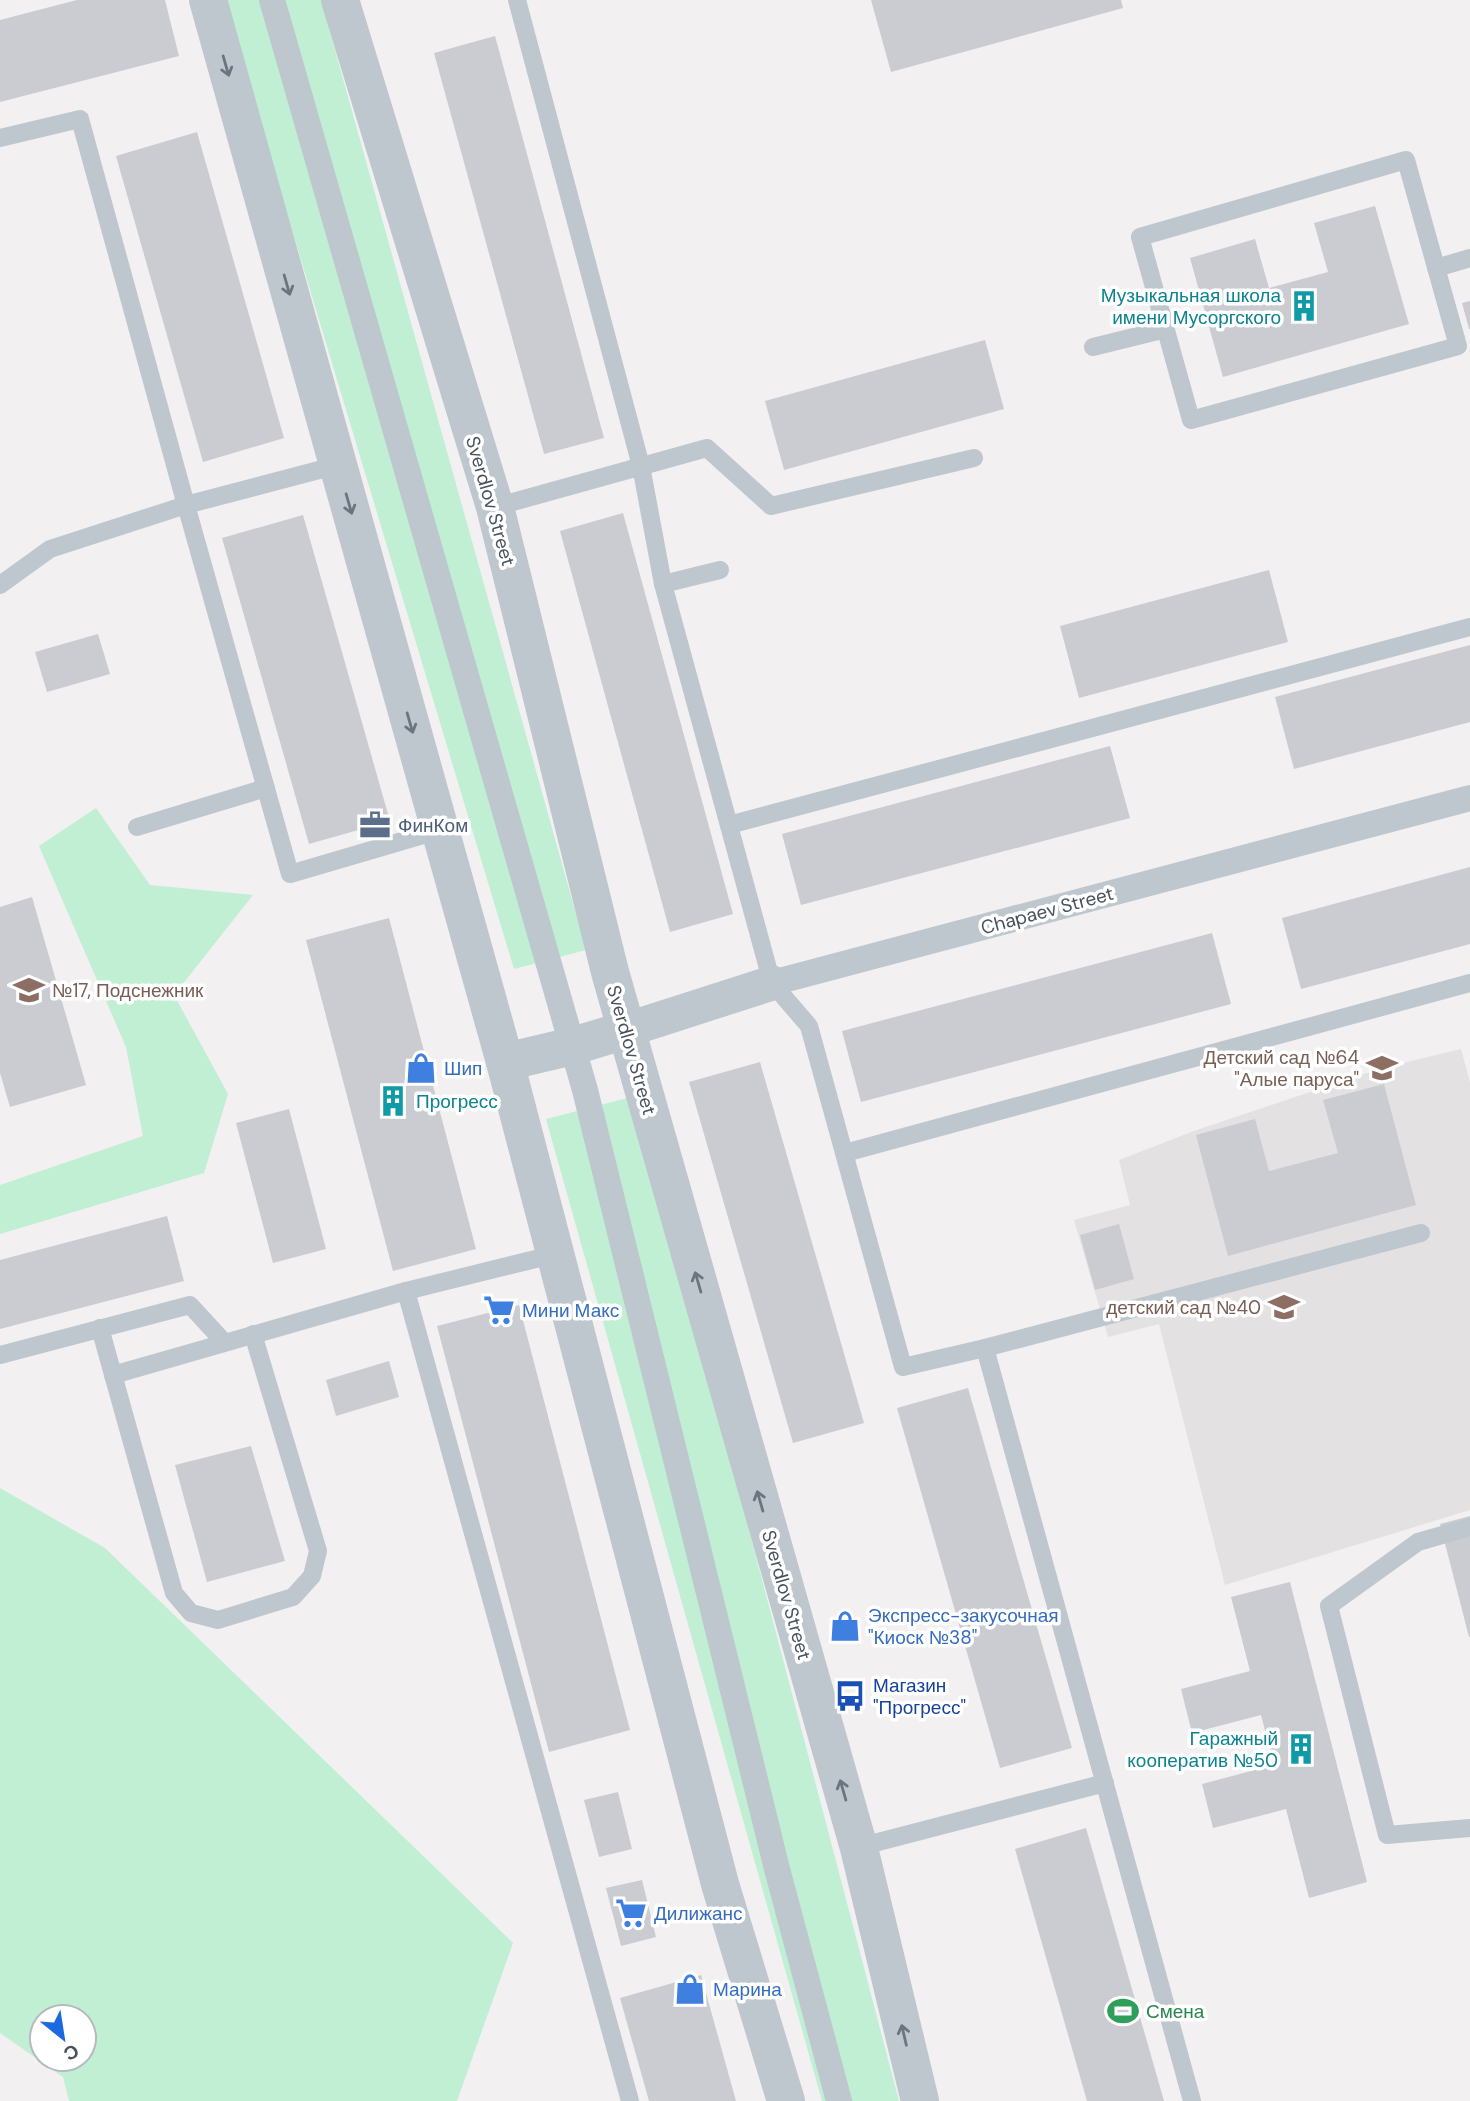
<svg xmlns="http://www.w3.org/2000/svg" width="1470" height="2101" viewBox="0 0 1470 2101" font-family="'DM Sans',sans-serif">
  <style>
    .education { fill: #e3e1e2 }
    .green { fill: #c0efd4; fill-rule: evenodd }
    .building { fill: #caccd2 }
    .lines { fill: none; stroke-linecap: round; stroke-linejoin: round }
    .service { stroke: #bec6ce; stroke-width: 18 }
    .pedestrian { stroke: #bec6ce; stroke-width: 26 }
    .minor { stroke: #bec6ce; stroke-width: 35 }
    .tertiary { stroke: #bec6ce; stroke-width: 38 }
    .oneway { stroke: #6b757f }
    .labels { text-anchor: middle; stroke-width: 7; stroke-linejoin: round; paint-order: stroke }
    .culture-label { font-size: 19px; fill: #0d838f; stroke: #fff; text-anchor: end }
    .street-label { font-size: 19px; fill: #48525d; stroke: #fff }
    .service-label { font-size: 19px; fill: #4e5e75; stroke: #fff; text-anchor: start }
    .education-label { font-size: 19px; fill: #785e54; stroke: #fff; text-anchor: end }
    .shop-label { font-size: 19px; fill: #366cbe; stroke: #fff; text-anchor: start }
    .transit-label { font-size: 19px; fill: #164399; stroke: #fff; text-anchor: start }
    .leisure-label { font-size: 19px; fill: #27864d; stroke: #fff; text-anchor: start }
  </style>
  <rect width="100%" height="100%" fill="#f2f0f0"/>
  <path class="education" d="M 1461,1049 L 1470,1082 L 1470,1510 L 1225,1585 L 1159,1324 L 1108,1337 L 1074,1220 L 1130,1205 L 1119,1160 L 1194,1131 L 1382,1068 Z"/>
  <g class="green">
    <path d="M 223,0 L 321,0 L 586,950 L 514,969 Z"/>
    <path d="M 96,808 L 150,885 L 253,895 L 174,995 L 228,1094 L 204,1173 L 0,1234 L 0,1185 L 143,1136 L 126,1047 L 39,846 Z"/>
    <path d="M 635,1096 L 899,2101 L 822,2101 L 546,1119 Z"/>
    <path d="M 0,1488 L 105,1548 L 513,1943 L 457,2101 L 69,2101 L 63,2077 L 0,2033 ZM 42,2017 L 84,2017 L 84,2059 L 42,2059 Z"/>
  </g>
  <g class="building">
    <path d="M 77,0 L 165,0 L 179,56 L 0,102 L 0,20 Z"/>
    <path d="M 871,0 L 1121,0 L 1123,8 L 891,72 Z"/>
    <path d="M 495,36 L 604,438 L 544,454 L 434,53 Z"/>
    <path d="M 197,132 L 284,438 L 203,462 L 116,156 Z"/>
    <path d="M 1375,206 L 1409,324 L 1223,377 L 1190,258 L 1255,239 L 1269,288 L 1328,272 L 1314,223 Z"/>
    <path d="M 1470,301 L 1470,329 L 1469,329 L 1462,303 Z"/>
    <path d="M 985,340 L 1004,409 L 784,470 L 765,401 Z"/>
    <path d="M 623,513 L 733,914 L 670,932 L 560,531 Z"/>
    <path d="M 303,515 L 390,821 L 309,844 L 222,538 Z"/>
    <path d="M 1269,570 L 1288,642 L 1079,698 L 1060,626 Z"/>
    <path d="M 98,634 L 110,674 L 47,692 L 35,652 Z"/>
    <path d="M 1470,645 L 1470,722 L 1294,769 L 1275,697 Z"/>
    <path d="M 1110,746 L 1130,818 L 801,905 L 782,834 Z"/>
    <path d="M 1470,867 L 1470,944 L 1301,989 L 1282,918 Z"/>
    <path d="M 32,897 L 86,1085 L 10,1107 L 0,1073 L 0,907 Z"/>
    <path d="M 389,918 L 476,1249 L 393,1271 L 306,940 Z"/>
    <path d="M 1212,933 L 1231,1004 L 861,1102 L 842,1031 Z"/>
    <path d="M 760,1062 L 864,1423 L 793,1443 L 689,1082 Z"/>
    <path d="M 1384,1084 L 1416,1205 L 1228,1256 L 1196,1135 L 1255,1119 L 1269,1171 L 1338,1153 L 1323,1100 Z"/>
    <path d="M 289,1109 L 326,1249 L 273,1263 L 236,1123 Z"/>
    <path d="M 167,1216 L 184,1281 L 0,1329 L 0,1260 Z"/>
    <path d="M 1119,1224 L 1134,1279 L 1095,1290 L 1080,1235 Z"/>
    <path d="M 519,1305 L 630,1730 L 549,1752 L 437,1326 Z"/>
    <path d="M 389,1361 L 399,1397 L 336,1416 L 326,1380 Z"/>
    <path d="M 968,1388 L 1072,1748 L 1000,1768 L 897,1408 Z"/>
    <path d="M 251,1446 L 285,1561 L 207,1582 L 175,1465 Z"/>
    <path d="M 1470,1516 L 1470,1637 L 1469,1637 L 1440,1524 Z"/>
    <path d="M 1290,1582 L 1367,1882 L 1309,1898 L 1286,1809 L 1213,1828 L 1202,1784 L 1274,1765 L 1261,1715 L 1192,1733 L 1181,1689 L 1250,1671 L 1231,1597 Z"/>
    <path d="M 618,1792 L 632,1849 L 599,1857 L 584,1800 Z"/>
    <path d="M 1086,1828 L 1164,2101 L 1087,2101 L 1015,1849 Z"/>
    <path d="M 642,1880 L 656,1937 L 621,1946 L 606,1888 Z"/>
    <path d="M 701,1975 L 736,2101 L 649,2101 L 620,1998 Z"/>
  </g>
  <g class="lines">
    <g class="service">
      <path d="M 517,0 L 641,466 L 663,584 L 772,983 L 809,1026 L 903,1367 L 985,1348 L 1192,2101"/>
      <path d="M 0,138 L 80,119 L 186,505 L 338,465"/>
      <path d="M 1406,160 L 1458,346 L 1191,420 L 1140,237 Z"/>
      <path d="M 1436,268 L 1470,258"/>
      <path d="M 1093,347 L 1166,329"/>
      <path d="M 495,507 L 707,448 L 771,506 L 974,458"/>
      <path d="M 663,584 L 720,570"/>
      <path d="M 0,585 L 50,549 L 186,505 L 290,874 L 440,830"/>
      <path d="M 729,825 L 1470,627"/>
      <path d="M 137,827 L 266,788"/>
      <path d="M 845,1153 L 1470,983"/>
      <path d="M 556,1254 L 406,1291 L 630,2101"/>
      <path d="M 100,1328 L 174,1593 L 191,1613 L 218,1620 L 293,1597 L 312,1576 L 318,1551 L 253,1334"/>
      <path d="M 985,1348 L 1421,1233"/>
      <path d="M 0,1355 L 190,1305 L 224,1342"/>
      <path d="M 113,1375 L 406,1291"/>
      <path d="M 1470,1527 L 1418,1542 L 1329,1606 L 1387,1835 L 1470,1828"/>
      <path d="M 859,1847 L 1105,1783"/>
    </g>
    <g class="pedestrian">
      <path d="M 272,0 L 585,1090 L 777,1869 L 839,2101"/>
      <path d="M 772,983 L 1470,798"/>
    </g>
    <path class="minor" d="M 626,1030 L 772,983"/>
    <g class="tertiary">
      <path d="M 208,0 L 505,1062 L 720,1884 L 786,2101"/>
      <path d="M 340,0 L 495,507 L 610,972 L 859,1848 L 920,2101"/>
      <path d="M 505,1062 L 573,1046 L 626,1030"/>
    </g>
  </g>
  <defs><path id="oneway-shaft" d="M-6 0H5M1.5-3L5.5 0L1.5 3" fill="none" stroke-width="1.6" stroke-linecap="round" stroke-linejoin="round" transform="scale(1.75)"/></defs>
  <g class="oneway">
    <use href="#oneway-shaft" transform="translate(226 66) rotate(74)"/>
    <use href="#oneway-shaft" transform="translate(287 285) rotate(74)"/>
    <use href="#oneway-shaft" transform="translate(349 504) rotate(74)"/>
    <use href="#oneway-shaft" transform="translate(410 723) rotate(74)"/>
    <use href="#oneway-shaft" transform="translate(698 1282) rotate(-106)"/>
    <use href="#oneway-shaft" transform="translate(760 1501) rotate(-106)"/>
    <use href="#oneway-shaft" transform="translate(843 1790) rotate(-106)"/>
    <use href="#oneway-shaft" transform="translate(904 2035) rotate(-103)"/>
  </g>
  <defs>
    <symbol id="building-bare" viewBox="-9 -9 18 18"><path d="M-4-6H4V6H1V3H-1V6H-4ZM-2.5-4.3h1.7v1.8h-1.7ZM.8-4.3h1.7v1.8H.8ZM-2.5-1h1.7V.8h-1.7ZM.8-1h1.7V.8H.8Z" fill="#0f9aa8" stroke="#fff" stroke-width="2.5" paint-order="stroke"/></symbol>
    <symbol id="office-bare" viewBox="-9 -9 18 18"><path d="M-6-3h4V-5.5h4V-3h4V5H-6ZM-1-4.5V-3h2v-1.5ZM-6 0V1H6V0Z" fill="#5c6f8a" stroke="#fff" stroke-width="2.5" paint-order="stroke"/></symbol>
    <symbol id="school-bare" viewBox="-9 -9 18 18"><path d="M0-5L7-2L0 1L-7-2ZM-4 1L0 2.5L4 1V4Q0 6-4 4Z" fill="#8d6e63" stroke="#fff" stroke-width="2.5" paint-order="stroke"/></symbol>
    <symbol id="shop-bare" viewBox="-9 -9 18 18"><path d="M-5-2.5h2.3a2.7 3.5 0 0 1 5.4 0H5L5.5 6h-11ZM-1.5-2.5h3a1.5 2.3 0 0 0-3 0Z" fill="#3f7fe0" stroke="#fff" stroke-width="2.5" paint-order="stroke"/></symbol>
    <symbol id="supermarket-bare" viewBox="-9 -9 18 18"><path d="M-6-5.5h2.5l.6 2H6L4.5 2H-2.5L-4.4-4H-6ZM-1.5 3.2a1.3 1.3 0 1 0 .1 0ZM3 3.2a1.3 1.3 0 1 0 .1 0Z" fill="#3f7fe0" stroke="#fff" stroke-width="2.5" paint-order="stroke"/></symbol>
    <symbol id="bus-bare" viewBox="-9 -9 18 18"><path d="M-5-6H5V4H4V6H2V4H-2V6H-4V4H-5ZM-3.5-4V0h7V-4ZM-3.5 1.2v1.5H-2V1.2ZM2 1.2v1.5H3.5V1.2Z" fill="#1a4fb4" stroke="#fff" stroke-width="2.5" paint-order="stroke"/></symbol>
    <symbol id="stadium-bare" viewBox="-9 -9 18 18"><path d="M0-5a6.5 5 0 1 0 0 10a6.5 5 0 1 0 0-10ZM-3.5-1.8h7v3.6h-7Z" fill="#2e9e5b" stroke="#fff" stroke-width="2.5" paint-order="stroke"/></symbol>
  </defs>
  <g fill-rule="evenodd">
    <use href="#building-bare" x="1282" y="284" width="44" height="44"/>
    <use href="#office-bare" x="353" y="803" width="44" height="44"/>
    <use href="#school-bare" x="7" y="968" width="44" height="44"/>
    <use href="#shop-bare" x="399" y="1046" width="44" height="44"/>
    <use href="#school-bare" x="1360" y="1046" width="44" height="44"/>
    <use href="#building-bare" x="371" y="1079" width="44" height="44"/>
    <use href="#school-bare" x="1262" y="1285" width="44" height="44"/>
    <use href="#supermarket-bare" x="477" y="1288" width="44" height="44"/>
    <use href="#shop-bare" x="823" y="1604" width="44" height="44"/>
    <use href="#bus-bare" x="828" y="1674" width="44" height="44"/>
    <use href="#building-bare" x="1279" y="1727" width="44" height="44"/>
    <use href="#supermarket-bare" x="609" y="1891" width="44" height="44"/>
    <use href="#shop-bare" x="668" y="1967" width="44" height="44"/>
    <use href="#stadium-bare" x="1101" y="1989" width="44" height="44"/>
  </g>
  <g class="labels">
    <g class="culture-label">
      <text x="1281" y="302">Музыкальная школа<tspan x="1281" dy="22">имени Мусоргского</tspan></text>
      <text x="416" y="1108" text-anchor="start">Прогресс</text>
      <text x="1278" y="1745">Гаражный<tspan x="1278" dy="22">кооператив №50</tspan></text>
    </g>
    <g class="street-label">
      <text transform="translate(491 501) rotate(74)" y="7">Sverdlov Street</text>
      <text transform="translate(1047 910) rotate(-15)" y="7">Chapaev Street</text>
      <text transform="translate(632 1050) rotate(74)" y="7">Sverdlov Street</text>
      <text transform="translate(787 1595) rotate(74)" y="7">Sverdlov Street</text>
    </g>
    <g class="service-label">
      <text x="398" y="832">ФинКом</text>
    </g>
    <g class="education-label">
      <text x="52" y="997" text-anchor="start">№17, Подснежник</text>
      <text x="1359" y="1064">Детский сад №64<tspan x="1359" dy="22">"Алые паруса"</tspan></text>
      <text x="1261" y="1314">детский сад №40</text>
    </g>
    <g class="shop-label">
      <text x="444" y="1075">Шип</text>
      <text x="522" y="1317">Мини Макс</text>
      <text x="868" y="1622">Экспресс-закусочная<tspan x="868" dy="22">"Киоск №38"</tspan></text>
      <text x="654" y="1920">Дилижанс</text>
      <text x="713" y="1996">Марина</text>
    </g>
    <g class="transit-label">
      <text x="873" y="1692">Магазин<tspan x="873" dy="22">"Прогресс"</tspan></text>
    </g>
    <g class="leisure-label">
      <text x="1146" y="2018">Смена</text>
    </g>
  </g>
  <g transform="translate(63 2038) rotate(150)"><circle r="33" fill="#ffffff" stroke="#b6babe" stroke-width="2"/>
  <path d="M0-5L12 26L0 18L-12 26Z" fill="#1d69df"/>
  <text y="-10" font-size="19" font-weight="bold" text-anchor="middle" fill="#48525d">С</text>
  </g>
</svg>
